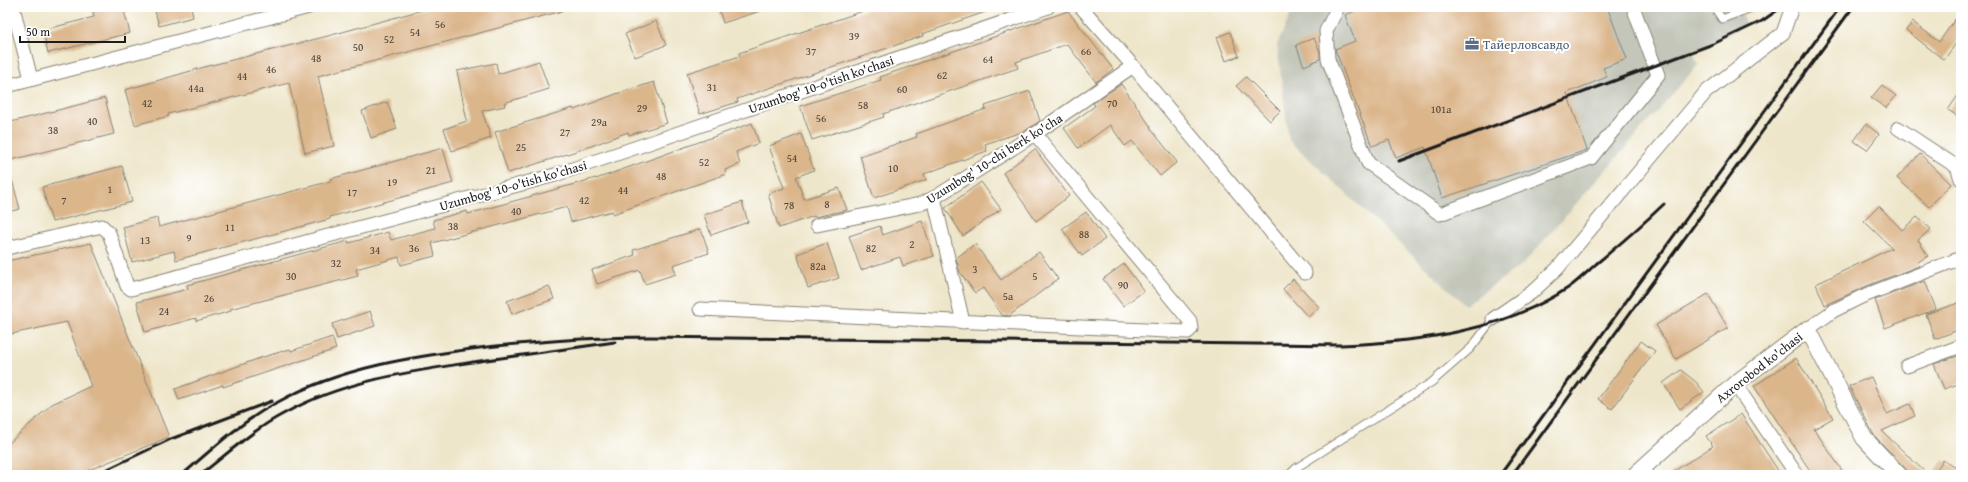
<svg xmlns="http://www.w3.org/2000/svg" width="1968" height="482" viewBox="0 0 1968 482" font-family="'Gentium Book Plus',serif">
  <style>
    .industrial { fill: #c3c6b9 }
    .building { fill: #dbb68b }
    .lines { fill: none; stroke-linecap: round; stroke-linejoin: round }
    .service-casing { stroke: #858173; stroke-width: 9 }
    .minor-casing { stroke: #858173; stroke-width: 15 }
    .tertiary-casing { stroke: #858173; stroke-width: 18 }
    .service { stroke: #fff; stroke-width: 7 }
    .minor { stroke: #fff; stroke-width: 13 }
    .tertiary { stroke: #fff; stroke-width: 16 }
    .rail { stroke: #1c1c1c; stroke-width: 3 }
    .labels { text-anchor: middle; stroke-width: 4; stroke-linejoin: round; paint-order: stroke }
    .number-label { font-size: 11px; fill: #4c4238 }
    .service-label { font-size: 13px; fill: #4e5e75; stroke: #fff; text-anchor: start }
    .street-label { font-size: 13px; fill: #1c1c1c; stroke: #fff }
  </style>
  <rect width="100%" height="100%" fill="#fff"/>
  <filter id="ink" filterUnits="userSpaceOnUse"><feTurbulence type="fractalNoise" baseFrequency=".025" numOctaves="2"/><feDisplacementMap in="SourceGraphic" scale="8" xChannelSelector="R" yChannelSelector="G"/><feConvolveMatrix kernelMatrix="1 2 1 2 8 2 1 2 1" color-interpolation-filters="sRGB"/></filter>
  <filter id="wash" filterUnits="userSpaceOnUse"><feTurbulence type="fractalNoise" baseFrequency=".012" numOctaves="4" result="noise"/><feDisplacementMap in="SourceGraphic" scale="16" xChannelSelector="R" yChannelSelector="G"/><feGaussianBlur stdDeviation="0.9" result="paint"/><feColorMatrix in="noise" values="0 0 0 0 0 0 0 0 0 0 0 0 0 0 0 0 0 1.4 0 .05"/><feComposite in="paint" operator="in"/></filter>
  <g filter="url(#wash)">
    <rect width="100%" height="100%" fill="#eee6ca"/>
    <path class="industrial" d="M 1294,7 L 1745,7 L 1742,12 L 1746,25 L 1693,51 L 1698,65 L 1523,264 L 1465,305 L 1289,140 L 1277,45 Z"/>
    <g id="blocks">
      <g class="building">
        <path d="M 92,7 L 123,7 L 130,33 L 48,53 L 43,30 L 94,17 Z"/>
        <path d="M 154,7 L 191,7 L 193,17 L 159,26 Z"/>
        <path d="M 433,7 L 561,7 L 562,11 L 318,76 L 334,146 L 305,153 L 289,83 L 168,114 L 169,116 L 135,125 L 125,90 L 208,66 L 328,36 Z"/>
        <path d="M 718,7 L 765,7 L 766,9 L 723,23 Z"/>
        <path d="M 875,7 L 994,7 L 994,9 L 922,34 L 923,36 L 737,99 L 738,102 L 700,114 L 687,73 L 740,56 L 739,53 Z"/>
        <path d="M 1365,7 L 1607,7 L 1627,59 L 1603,68 L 1607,77 L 1567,93 L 1587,150 L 1442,198 L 1425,147 L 1396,158 L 1389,140 L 1372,146 L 1335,49 L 1355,41 L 1345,15 Z"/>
        <path d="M 1068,11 L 1113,69 L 1096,82 L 1067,44 L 1016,62 L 1018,68 L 883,114 L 884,117 L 812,140 L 800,106 L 881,80 L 880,77 Z"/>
        <path d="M 1961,11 L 1961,36 L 1944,60 L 1906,30 L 1913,22 L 1939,42 Z"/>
        <path d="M 656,21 L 666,45 L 635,57 L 625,34 Z"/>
        <path d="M 1230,32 L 1239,56 L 1226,61 L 1217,37 Z"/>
        <path d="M 1314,38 L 1320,52 L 1320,59 L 1304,66 L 1296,45 Z"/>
        <path d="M 539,61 L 549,89 L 504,103 L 505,106 L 482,111 L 491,138 L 452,151 L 444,129 L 467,121 L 457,71 L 496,63 L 498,74 Z"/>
        <path d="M 1246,77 L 1280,111 L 1270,121 L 1236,86 Z"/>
        <path d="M 654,82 L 667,123 L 629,135 L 628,132 L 586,148 L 508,173 L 495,132 L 573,108 L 574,110 L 616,94 Z"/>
        <path d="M 1121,84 L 1151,127 L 1150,128 L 1177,162 L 1160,176 L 1132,141 L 1125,146 L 1110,125 L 1078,148 L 1064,128 L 1095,106 L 1093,103 Z"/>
        <path d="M 1882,85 L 1896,96 L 1886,108 L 1871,98 Z"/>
        <path d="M 1030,91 L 1040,121 L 1025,131 L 985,144 L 987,151 L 924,174 L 926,180 L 874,198 L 860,156 L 917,137 L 916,134 L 986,109 L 985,106 Z"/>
        <path d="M 1961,91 L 1961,118 L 1948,110 Z"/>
        <path d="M 105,98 L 114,134 L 7,161 L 7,123 Z"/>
        <path d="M 387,102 L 397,129 L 371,138 L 362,111 Z"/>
        <path d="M 752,123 L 759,143 L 736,152 L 740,164 L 725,170 L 726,174 L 613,214 L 612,211 L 571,222 L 567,207 L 432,243 L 435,256 L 401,265 L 399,257 L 356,269 L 358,276 L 230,309 L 231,311 L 196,321 L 196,318 L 145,332 L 137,302 L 188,289 L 187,285 L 348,241 L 349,243 L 388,232 L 391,240 L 435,228 L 433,220 L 467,211 L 468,214 L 596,178 L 596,179 Z"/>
        <path d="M 1866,124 L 1879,134 L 1867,150 L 1854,141 Z"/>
        <path d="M 801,134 L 814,170 L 796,177 L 804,199 L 839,188 L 847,210 L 815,217 L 814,216 L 779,228 L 768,194 L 784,188 L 769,146 Z"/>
        <path d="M 443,148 L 453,183 L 330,217 L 330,219 L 176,260 L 174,251 L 132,262 L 123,227 L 157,218 L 159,227 L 331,181 L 330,179 Z"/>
        <path d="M 1035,149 L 1069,196 L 1036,221 L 1003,173 Z"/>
        <path d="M 1920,154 L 1951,184 L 1929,207 L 1897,178 Z"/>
        <path d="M 122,166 L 132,202 L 52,222 L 42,187 Z"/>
        <path d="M 11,176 L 20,209 L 7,212 L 7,177 Z"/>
        <path d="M 981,182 L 1001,209 L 963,236 L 945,208 Z"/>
        <path d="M 742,202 L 748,222 L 711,235 L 704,215 Z"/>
        <path d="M 1879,206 L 1902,230 L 1917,217 L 1931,229 L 1918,240 L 1928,256 L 1918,262 L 1919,266 L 1869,285 L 1825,305 L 1816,284 L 1892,248 L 1864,221 Z"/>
        <path d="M 1086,212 L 1105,239 L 1082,256 L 1062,229 Z"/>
        <path d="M 922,221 L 934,256 L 903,266 L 900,257 L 861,270 L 849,236 L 880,226 L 883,235 Z"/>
        <path d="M 701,229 L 709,253 L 673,265 L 676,274 L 645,284 L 640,270 L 597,284 L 592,270 L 635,255 L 633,250 Z"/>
        <path d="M 91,243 L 169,437 L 89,470 L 83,475 L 7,475 L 7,445 L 52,404 L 91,386 L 67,322 L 7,335 L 7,261 Z"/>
        <path d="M 827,243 L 839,278 L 808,288 L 797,254 Z"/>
        <path d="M 975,244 L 1001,280 L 1039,252 L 1058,279 L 1009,316 L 1002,315 L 983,288 L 975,293 L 960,272 L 956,258 Z"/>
        <path d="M 1124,264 L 1144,291 L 1123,306 L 1103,279 Z"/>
        <path d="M 1293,279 L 1319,307 L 1308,317 L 1283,289 Z"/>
        <path d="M 1925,281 L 1936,309 L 1885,328 L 1875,300 Z"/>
        <path d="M 549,286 L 554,299 L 512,314 L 507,301 Z"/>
        <path d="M 1708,294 L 1728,328 L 1676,359 L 1656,325 Z"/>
        <path d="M 1961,302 L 1961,329 L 1935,339 L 1926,314 Z"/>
        <path d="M 370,311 L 375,326 L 337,339 L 332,324 Z"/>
        <path d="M 332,337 L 336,349 L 223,387 L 223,385 L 179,400 L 175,389 L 260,358 L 290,349 L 291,351 Z"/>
        <path d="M 1641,341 L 1655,351 L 1612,409 L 1598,399 Z"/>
        <path d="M 1961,355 L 1961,383 L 1944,389 L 1934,364 Z"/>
        <path d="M 1796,358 L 1833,418 L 1814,429 L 1845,475 L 1813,475 L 1754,386 Z"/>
        <path d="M 1681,370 L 1696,382 L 1704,392 L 1680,409 L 1663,383 Z"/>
        <path d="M 1871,377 L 1887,414 L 1910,404 L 1915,416 L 1882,431 L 1928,475 L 1911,475 L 1874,435 L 1849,386 Z"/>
        <path d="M 1741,414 L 1781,475 L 1668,475 L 1713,446 L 1706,436 Z"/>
        <path d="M 1943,460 L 1961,471 L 1961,475 L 1933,475 Z"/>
      </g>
    </g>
  </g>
  <g filter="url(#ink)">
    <use href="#blocks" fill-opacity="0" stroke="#858173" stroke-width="1"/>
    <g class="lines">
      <defs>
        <g id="service">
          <path d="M 1714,7 L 1722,19 L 1754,7"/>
          <path d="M 1289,475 L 1296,468 L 1432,382 L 1471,348 L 1493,319"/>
        </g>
        <g id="minor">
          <path d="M 13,7 L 31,79"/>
          <path d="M 1081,7 L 1133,66 L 1305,273"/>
          <path d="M 1338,7 L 1326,31 L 1328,59 L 1368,163 L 1440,214 L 1591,158 L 1658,75 L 1633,7"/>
          <path d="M 7,86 L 309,7"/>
          <path d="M 1898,128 L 1957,167 L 1961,179"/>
          <path d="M 934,198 L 963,322"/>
          <path d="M 817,225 L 920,204 L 934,198 L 1035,134 L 1133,66"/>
          <path d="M 7,248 L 102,226 L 109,233 L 127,286 L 131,289 L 555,175 L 1048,7"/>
          <path d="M 700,309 L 1188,332 L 1191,329 L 1190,321 L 1035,134"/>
          <path d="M 1493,319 L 1531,293 L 1557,269 L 1706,92 L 1783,33 L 1792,7"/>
          <path d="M 1808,329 L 1833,311 L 1861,297 L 1961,258"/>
          <path d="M 1907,366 L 1961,346"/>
          <path d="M 1735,384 L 1797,475"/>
        </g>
        <path id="tertiary" d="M 1635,475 L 1735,384 L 1808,329 L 1864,438 L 1899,475"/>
      </defs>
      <use href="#service" class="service-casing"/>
      <use href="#minor" class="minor-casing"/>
      <use href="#tertiary" class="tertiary-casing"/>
      <use href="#service" class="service"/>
      <use href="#minor" class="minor"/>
      <use href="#tertiary" class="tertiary"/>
      <g class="rail">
        <path d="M 1399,161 L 1713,44 L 1762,21 L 1782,7"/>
        <path d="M 95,475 L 171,439 L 272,401"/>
        <path d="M 182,475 C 212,449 242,421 278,402 C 341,367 416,356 487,347 C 543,341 594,337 650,337 L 1341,345 C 1418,342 1503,331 1568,288 C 1578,281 1587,272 1596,264 C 1619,245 1642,225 1664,204"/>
        <path d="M 200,475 C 228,453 254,429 285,413 C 345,380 414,371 480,361 C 525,355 570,348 615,342"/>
        <path d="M 1500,475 L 1840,7"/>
        <path d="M 1512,475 L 1853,7"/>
      </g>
    </g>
  </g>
  <defs>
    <symbol id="office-bare" viewBox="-9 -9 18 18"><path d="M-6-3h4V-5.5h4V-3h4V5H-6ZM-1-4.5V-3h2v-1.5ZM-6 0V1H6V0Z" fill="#5c6f8a" stroke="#fff" stroke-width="2.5" paint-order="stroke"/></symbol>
  </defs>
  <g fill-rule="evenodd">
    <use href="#office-bare" x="1462" y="34" width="20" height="20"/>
  </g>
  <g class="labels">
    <g class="number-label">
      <text x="440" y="28">56</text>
      <text x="415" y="36">54</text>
      <text x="854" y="40">39</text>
      <text x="389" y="43">52</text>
      <text x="358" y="51">50</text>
      <text x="811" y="55">37</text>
      <text x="1086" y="55">66</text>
      <text x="316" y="62">48</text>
      <text x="988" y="63">64</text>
      <text x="271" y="73">46</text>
      <text x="942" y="79">62</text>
      <text x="242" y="80">44</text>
      <text x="712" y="91">31</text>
      <text x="196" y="92">44a</text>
      <text x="902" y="93">60</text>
      <text x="147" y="107">42</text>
      <text x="1112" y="107">70</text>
      <text x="863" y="109">58</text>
      <text x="642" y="112">29</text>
      <text x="1441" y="113">101a</text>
      <text x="821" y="122">56</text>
      <text x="92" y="125">40</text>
      <text x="599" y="126">29a</text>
      <text x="53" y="134">38</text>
      <text x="565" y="136">27</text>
      <text x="521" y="151">25</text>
      <text x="792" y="162">54</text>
      <text x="704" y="166">52</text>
      <text x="893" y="172">10</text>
      <text x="431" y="174">21</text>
      <text x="661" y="180">48</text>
      <text x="392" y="186">19</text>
      <text x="110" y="193">1</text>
      <text x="623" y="194">44</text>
      <text x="352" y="196">17</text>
      <text x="64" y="204">7</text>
      <text x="584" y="204">42</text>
      <text x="827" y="208">8</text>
      <text x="789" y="209">78</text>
      <text x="516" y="215">40</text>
      <text x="453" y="230">38</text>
      <text x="230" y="231">11</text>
      <text x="1084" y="238">88</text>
      <text x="189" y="242">9</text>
      <text x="145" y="244">13</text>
      <text x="912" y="248">2</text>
      <text x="414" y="252">36</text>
      <text x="871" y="252">82</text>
      <text x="375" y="254">34</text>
      <text x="336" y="267">32</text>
      <text x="818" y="270">82a</text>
      <text x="975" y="273">3</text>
      <text x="291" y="280">30</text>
      <text x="1035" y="280">5</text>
      <text x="1123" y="289">90</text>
      <text x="1008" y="300">5a</text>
      <text x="209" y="302">26</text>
      <text x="164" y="315">24</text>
    </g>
    <g class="service-label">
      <text x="1483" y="49">Тайерловсавдо</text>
    </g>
    <g class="street-label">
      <text transform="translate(821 84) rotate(-19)" y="5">Uzumbog' 10-o'tish ko'chasi</text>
      <text transform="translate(994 158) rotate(-32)" y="5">Uzumbog' 10-chi berk ko'cha</text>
      <text transform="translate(513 185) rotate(-16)" y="5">Uzumbog' 10-o'tish ko'chasi</text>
      <text transform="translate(1759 367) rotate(-38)" y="5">Axrorobod ko'chasi</text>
    </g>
  </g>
  <rect width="1968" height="482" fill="none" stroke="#fff" stroke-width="24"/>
  <path d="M20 36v6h105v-6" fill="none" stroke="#1c1c1c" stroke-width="2"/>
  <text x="26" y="36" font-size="12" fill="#1c1c1c" stroke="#ffffff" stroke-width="3" paint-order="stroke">50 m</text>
</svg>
